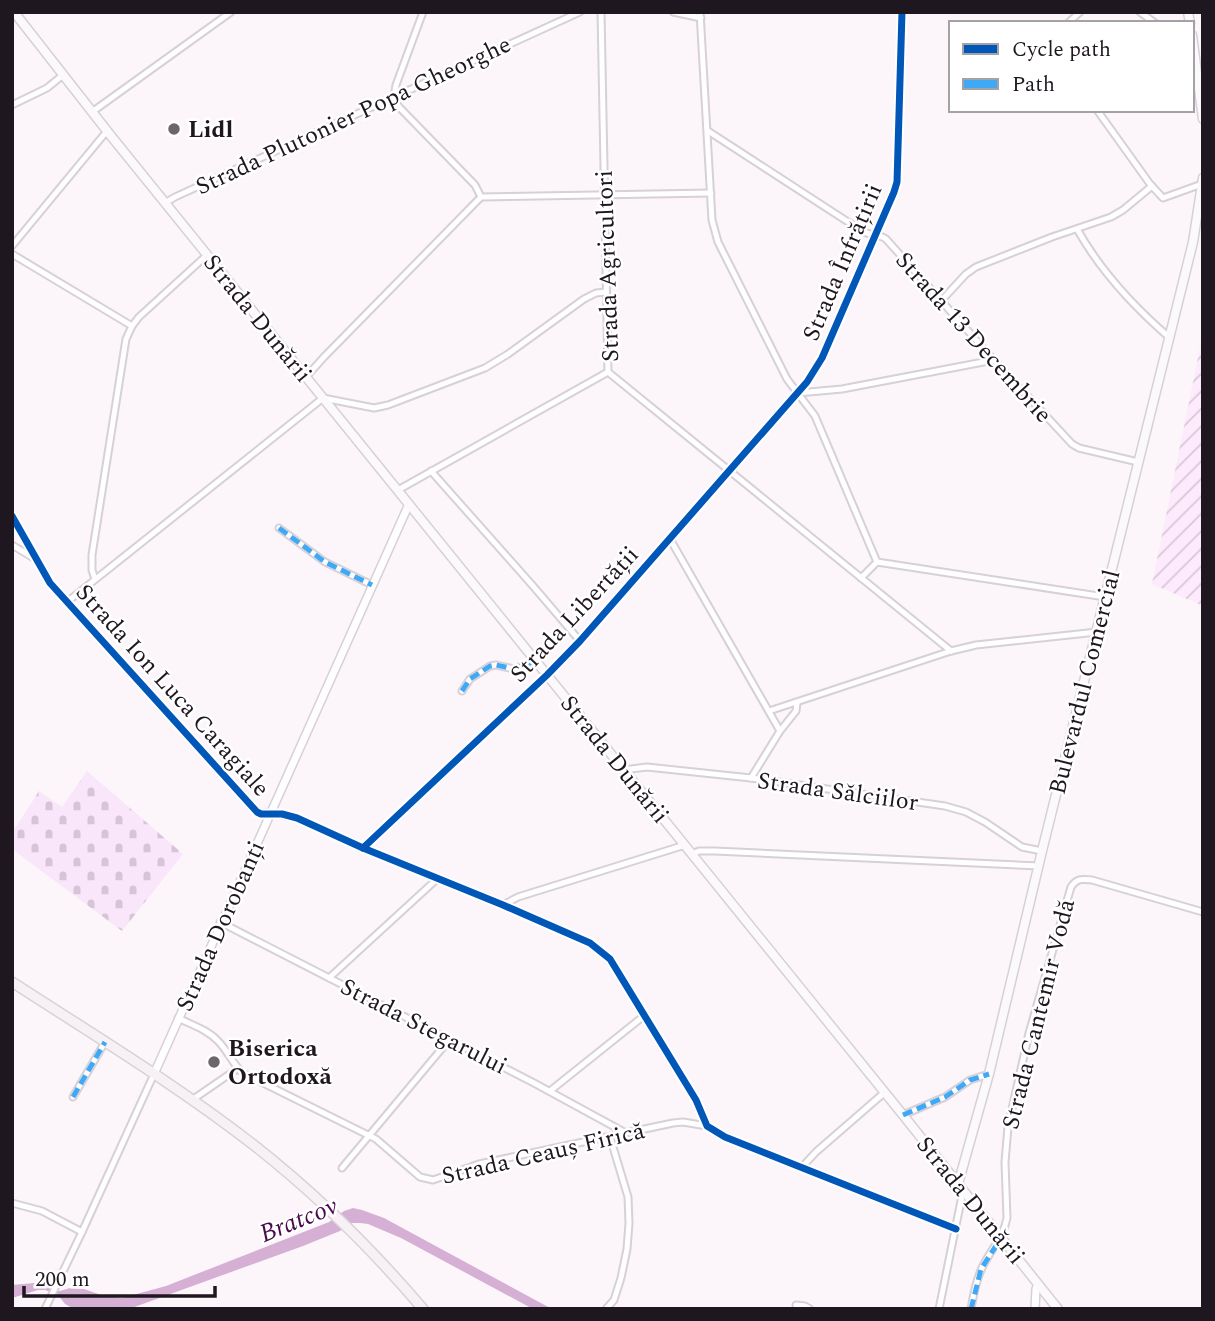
<svg xmlns="http://www.w3.org/2000/svg" width="1215" height="1321" viewBox="0 0 1215 1321" font-family="Spectral,serif">
  <style>
    .industrial { fill: url(#industrial-furrows) }
    .cemetery { fill: url(#cemetery-stones) }
    .water { fill: #d6afd5 }
    .lines { fill: none; stroke-linecap: round; stroke-linejoin: round }
    .minor-casing { stroke: #d7d0d7; stroke-width: 9 }
    .tertiary-casing { stroke: #d7d0d7; stroke-width: 10 }
    .secondary-casing { stroke: #d7d0d7; stroke-width: 11 }
    .trunk-casing { stroke: #d6d2d5; stroke-width: 12 }
    .minor { stroke: #fffefe; stroke-width: 5 }
    .tertiary { stroke: #fffefe; stroke-width: 7 }
    .secondary { stroke: #fcf9fc; stroke-width: 8 }
    .trunk { stroke: #f7f1f6; stroke-width: 9 }
    .quiet { stroke: #3fa9f5; stroke-width: 5; stroke-dasharray: 10 5; stroke-linecap: butt }
    .cycleway-casing { stroke: #fff; stroke-width: 11 }
    .cycleway { stroke: #0057b8; stroke-width: 7 }
    .poi-dot { fill: #6c656c; stroke: #fff; stroke-width: 2.5 }
    .labels { text-anchor: middle; stroke-width: 5; stroke-linejoin: round; paint-order: stroke }
    .street-label { font-size: 24px; fill: #1f171f; stroke: #fff }
    .poi-label { font-size: 24px; font-weight: bold; fill: #1f171f; stroke: #fff; text-anchor: start }
    .water-label { font-size: 26px; font-style: italic; fill: #4a094d; stroke: #fff }
  </style>
  <defs>
    <pattern id="industrial-furrows" width="10" height="10" patternUnits="userSpaceOnUse" patternTransform="scale(1.75)"><rect width="10" height="10" fill="#fdeafc"/><path d="M-1 1l2-2M0 10L10 0M9 11l2-2" fill="none" stroke="#d8c8d8"/></pattern>
    <pattern id="cemetery-stones" width="16" height="16" patternUnits="userSpaceOnUse" patternTransform="scale(1.75)"><rect width="16" height="16" fill="#fae6fa"/><path d="M2 7V4a2 2 0 0 1 4 0v3zM10 15v-3a2 2 0 0 1 4 0v3z" fill="#d6c5d6"/></pattern>
  </defs>
  <rect width="100%" height="100%" fill="#fcf6fb"/>
  <path class="industrial" d="M 1203,333 L 1203,606 L 1152,584 Z"/>
  <path class="cemetery" d="M 87,771 L 183,854 L 122,931 L 12,849 L 12,833 L 39,791 L 62,807 Z"/>
  <path class="water" d="M 353,1208 L 362,1210 L 384,1218 L 552,1309 L 533,1309 L 401,1238 L 368,1224 L 360,1223 L 352,1223 L 340,1231 L 303,1246 L 129,1309 L 74,1309 L 65,1304 L 58,1295 L 45,1290 L 38,1290 L 12,1298 L 12,1285 L 34,1283 L 45,1285 L 60,1291 L 70,1288 L 84,1289 L 104,1296 L 122,1298 L 166,1286 L 329,1222 L 344,1211 Z"/>
  <g class="lines">
    <defs>
      <g id="minor">
        <path d="M 423,12 L 396,85 L 394,98 L 399,107 L 475,185 L 481,197"/>
        <path d="M 601,12 L 608,372 L 951,651"/>
        <path d="M 673,12 L 701,18"/>
        <path d="M 700,12 L 712,220 L 718,242 L 787,379 L 815,416 L 877,562 L 1105,597"/>
        <path d="M 1140,12 L 1155,23"/>
        <path d="M 1068,23 L 1080,12"/>
        <path d="M 12,105 L 47,88 L 63,75"/>
        <path d="M 1097,110 L 1150,184 L 1163,198 L 1202,184"/>
        <path d="M 92,112 L 231,12"/>
        <path d="M 708,131 L 862,231 C 871,236 879,234 886,239 L 994,360 L 1072,444 L 1079,448 L 1138,462"/>
        <path d="M 481,197 L 711,193"/>
        <path d="M 165,203 L 175,197 L 580,12"/>
        <path d="M 1077,229 C 1100,270 1134,307 1170,338"/>
        <path d="M 12,246 L 107,131"/>
        <path d="M 12,254 L 132,326"/>
        <path d="M 942,300 L 966,274 L 976,267 L 1052,237 L 1111,217 L 1123,210 L 1152,186"/>
        <path d="M 306,377 L 324,357 L 481,197"/>
        <path d="M 798,393 L 842,389 L 994,360"/>
        <path d="M 431,471 L 533,586 L 580,641"/>
        <path d="M 398,490 L 608,372"/>
        <path d="M 279,528 L 325,562 L 372,585"/>
        <path d="M 670,539 L 780,731"/>
        <path d="M 12,545 L 37,560"/>
        <path d="M 861,578 L 877,562"/>
        <path d="M 95,579 L 92,570 L 92,555 L 126,339 L 132,326 L 139,317 L 207,255"/>
        <path d="M 67,602 L 323,398 L 374,408 L 388,405 L 485,368 L 508,354 L 584,299 L 596,293 L 606,292"/>
        <path d="M 462,691 L 470,679 L 490,666 L 496,665 L 514,669 L 535,661"/>
        <path d="M 769,711 L 951,651 L 976,645 L 1097,632"/>
        <path d="M 623,770 L 647,767 L 751,778 L 945,806 L 966,812 L 985,822 L 1022,847 L 1042,851"/>
        <path d="M 751,778 L 780,731 L 796,711 L 797,703"/>
        <path d="M 270,813 L 297,818 L 363,848 L 503,905 L 590,943 L 610,959 L 696,1100 L 707,1126 L 725,1137 L 956,1229"/>
        <path d="M 363,848 L 547,675 L 580,641 L 807,382 L 822,358 L 894,192 L 897,182 L 902,12"/>
        <path d="M 692,854 L 699,851 L 715,851 L 1039,866"/>
        <path d="M 503,905 L 518,897 L 685,845"/>
        <path d="M 220,922 L 534,1083 L 624,1132"/>
        <path d="M 329,978 L 437,879"/>
        <path d="M 178,1018 C 192,1025 208,1030 218,1041 C 228,1051 233,1065 243,1073 L 376,1139 L 420,1177 L 433,1180 L 479,1164 L 673,1123 L 683,1122 L 707,1126"/>
        <path d="M 550,1091 L 645,1015"/>
        <path d="M 73,1097 L 105,1042"/>
        <path d="M 192,1100 L 237,1069"/>
        <path d="M 903,1115 L 945,1097 L 970,1080 L 989,1074"/>
        <path d="M 802,1167 L 816,1152 L 885,1092"/>
        <path d="M 342,1168 L 449,1040"/>
        <path d="M 12,1203 L 42,1211 L 82,1232"/>
        <path d="M 796,1305 L 805,1306 L 810,1309"/>
        <path d="M 45,1309 L 82,1232 L 154,1074"/>
        <path d="M 606,1309 L 614,1300 L 621,1278 L 627,1249 L 629,1223 L 628,1197 L 610,1137"/>
        <path d="M 939,1309 L 963,1191"/>
        <path d="M 971,1309 C 973,1296 976,1282 981,1270 C 989,1251 1003,1239 1007,1218 L 1005,1162 L 1008,1127 L 1029,1033 L 1071,887 C 1077,878 1082,879 1092,880 L 1203,912"/>
      </g>
      <g id="tertiary">
        <path d="M 12,516 L 50,583 L 253,808 L 261,814 L 270,813"/>
        <path d="M 154,1074 L 409,504"/>
        <path d="M 1035,1309 L 1036,1289 L 1038,1284"/>
      </g>
      <g id="secondary">
        <path d="M 14,12 L 111,136 L 903,1115 L 1058,1309"/>
        <path d="M 1188,12 L 1190,23"/>
        <path d="M 1192,35 L 1203,119"/>
        <path d="M 958,1184 L 989,1074 L 1042,851 L 1193,242 L 1203,178"/>
      </g>
      <path id="trunk" d="M 12,982 C 94,1035 178,1086 255,1146 C 316,1194 372,1249 423,1309"/>
    </defs>
    <use href="#minor" class="minor-casing"/>
    <use href="#tertiary" class="tertiary-casing"/>
    <use href="#secondary" class="secondary-casing"/>
    <use href="#trunk" class="trunk-casing"/>
    <use href="#minor" class="minor"/>
    <use href="#tertiary" class="tertiary"/>
    <use href="#secondary" class="secondary"/>
    <use href="#trunk" class="trunk"/>
    <g class="quiet">
      <path d="M 279,528 L 325,562 L 372,585"/>
      <path d="M 462,691 L 470,679 L 490,666 L 496,665 L 514,669 L 535,661"/>
      <path d="M 73,1097 L 105,1042"/>
      <path d="M 903,1115 L 945,1097 L 970,1080 L 989,1074"/>
      <path d="M 971,1309 L 981,1269 L 1001,1238"/>
    </g>
    <defs>
      <g id="cycleway">
        <path d="M 12,516 L 50,583 L 257,812 L 261,814 L 282,814 L 297,818 L 363,848 L 503,905 L 590,943 L 610,959 L 696,1100 L 707,1126 L 725,1137 L 956,1229"/>
        <path d="M 363,848 L 547,675 L 580,641 L 807,382 L 822,358 L 894,192 L 897,182 L 902,12"/>
      </g>
    </defs>
    <use href="#cycleway" class="cycleway-casing"/>
    <use href="#cycleway" class="cycleway"/>
  </g>
  <g class="poi-dot">
    <circle cx="174" cy="129" r="7"/>
    <circle cx="214" cy="1062" r="7"/>
  </g>
  <g class="labels">
    <g class="street-label">
      <text transform="translate(353 115) rotate(-25)" y="8">Strada Plutonier Popa Gheorghe</text>
      <text transform="translate(842 262) rotate(-67)" y="8">Strada Înfrățirii</text>
      <text transform="translate(607 266) rotate(-92)" y="8">Strada Agricultori</text>
      <text transform="translate(258 318) rotate(51)" y="8">Strada Dunării</text>
      <text transform="translate(974 337) rotate(48)" y="8">Strada 13 Decembrie</text>
      <text transform="translate(574 614) rotate(-47)" y="8">Strada Libertății</text>
      <text transform="translate(1084 682) rotate(-76)" y="8">Bulevardul Comercial</text>
      <text transform="translate(173 690) rotate(48)" y="8">Strada Ion Luca Caragiale</text>
      <text transform="translate(615 759) rotate(51)" y="8">Strada Dunării</text>
      <text transform="translate(838 791) rotate(8)" y="8">Strada Sălciilor</text>
      <text transform="translate(220 926) rotate(-66)" y="8">Strada Dorobanți</text>
      <text transform="translate(1038 1014) rotate(-76)" y="8">Strada Cantemir Vodă</text>
      <text transform="translate(424 1026) rotate(27)" y="8">Strada Stegarului</text>
      <text transform="translate(543 1153) rotate(-13)" y="8">Strada Ceauș Firică</text>
      <text transform="translate(971 1200) rotate(51)" y="8">Strada Dunării</text>
    </g>
    <g class="poi-label">
      <text x="188" y="137">Lidl</text>
      <text x="228" y="1056">Biserica<tspan x="228" dy="28">Ortodoxă</tspan></text>
    </g>
    <g class="water-label">
      <text transform="translate(298 1219) rotate(-22)" y="9">Bratcov</text>
    </g>
  </g>
  <rect width="1215" height="1321" fill="none" stroke="#1f171f" stroke-width="28"/>
  <rect x="949" y="21" width="245" height="91" fill="#ffffff" stroke="#a5a2a5" stroke-width="2"/>
  <rect x="963" y="44" width="35" height="10" fill="#0057b8" stroke="#a5a2a5" stroke-width="2"/>
  <text x="1012" y="56" font-size="21" fill="#1f171f">Cycle path</text>
  <rect x="963" y="79" width="35" height="10" fill="#3fa9f5" stroke="#a5a2a5" stroke-width="2"/>
  <text x="1012" y="91" font-size="21" fill="#1f171f">Path</text>
  <path d="M24 1286v10h191v-10" fill="none" stroke="#1f171f" stroke-width="3.5"/>
  <text x="35" y="1286" font-size="21" fill="#1f171f" stroke="#ffffff" stroke-width="5" paint-order="stroke">200 m</text>
</svg>
